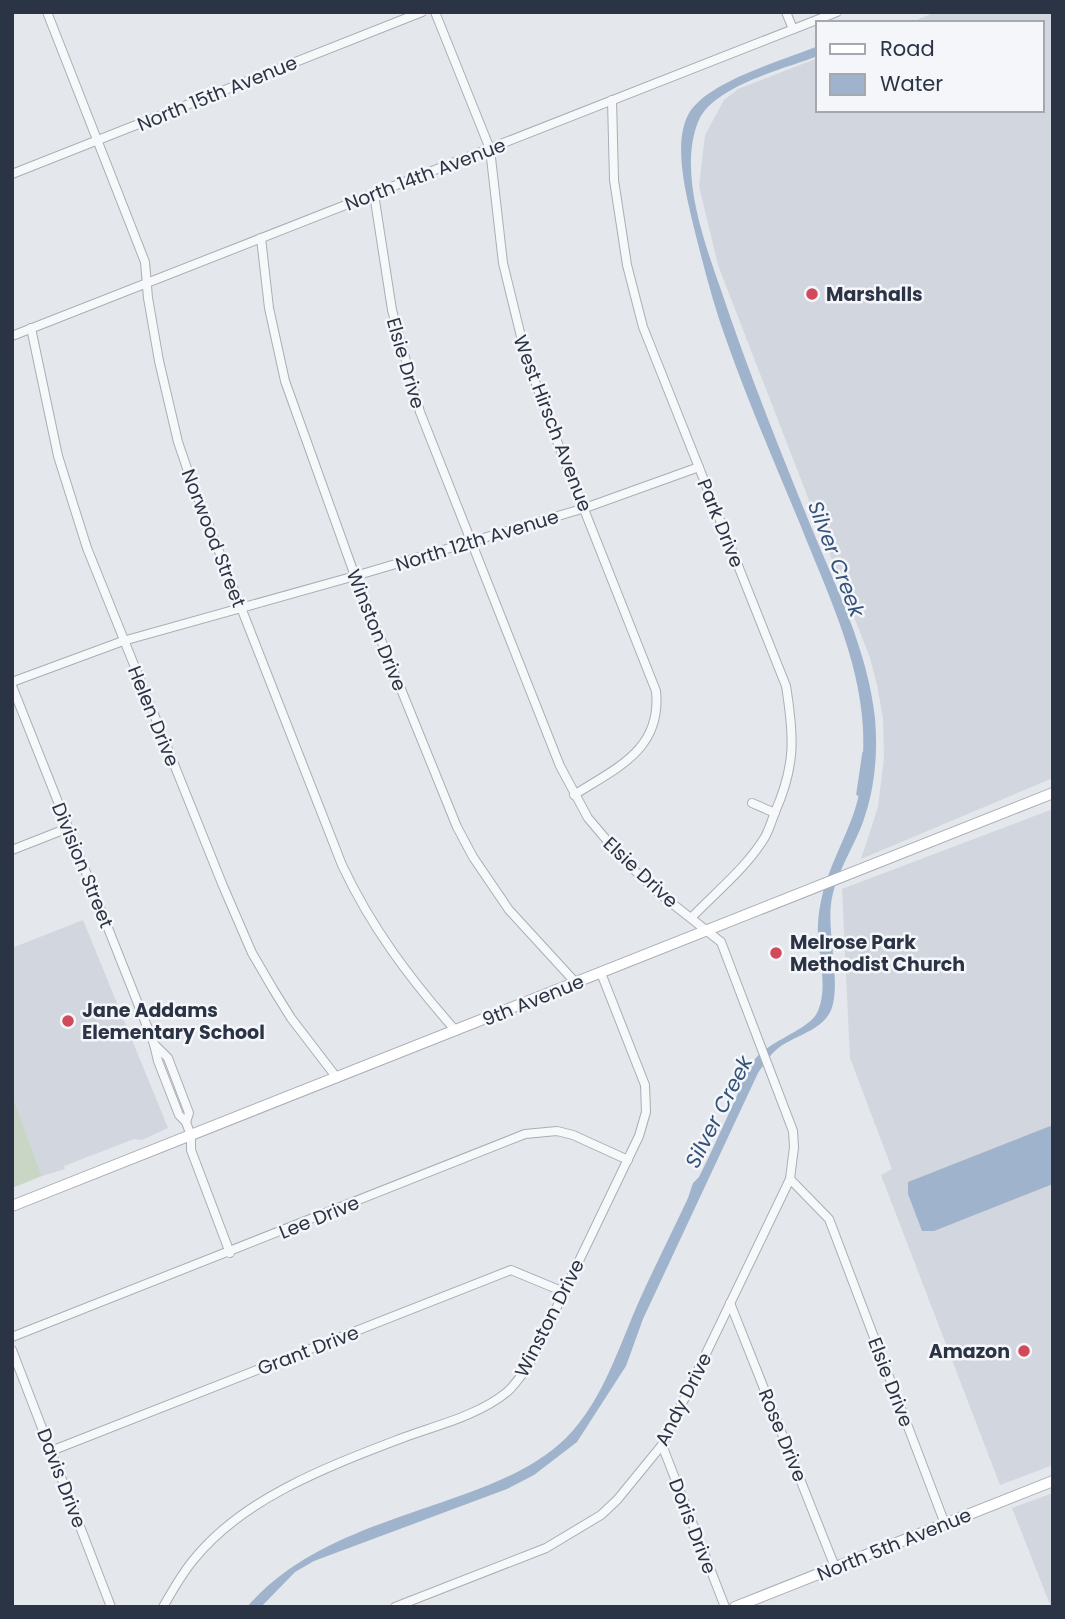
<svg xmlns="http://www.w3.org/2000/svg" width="1065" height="1619" viewBox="0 0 1065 1619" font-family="Poppins,sans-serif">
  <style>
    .built { fill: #d2d6de }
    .green { fill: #c9d6c5 }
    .water { fill: #9fb4cc }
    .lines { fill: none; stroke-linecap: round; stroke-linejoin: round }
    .stream { stroke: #9fb4cc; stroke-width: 3.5 }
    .street-casing { stroke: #a9aeb7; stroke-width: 10 }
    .secondary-casing { stroke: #a9aeb7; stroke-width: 12 }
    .street { stroke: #f7f8fa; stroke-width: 8 }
    .secondary { stroke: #fff; stroke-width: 10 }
    .poi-dot { fill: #d1495b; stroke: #f4f6f9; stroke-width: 2.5 }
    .labels { text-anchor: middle; stroke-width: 5; stroke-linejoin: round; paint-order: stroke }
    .street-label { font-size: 19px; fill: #2b3445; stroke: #f4f6f9 }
    .poi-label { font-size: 19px; font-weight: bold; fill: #2b3445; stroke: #f4f6f9; text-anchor: start }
    .water-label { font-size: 21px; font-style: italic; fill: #34527a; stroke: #f4f6f9 }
  </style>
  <rect width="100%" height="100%" fill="#e4e7ec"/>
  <g class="built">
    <path d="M 936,12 L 1053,12 L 1053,778 L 861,859 L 878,807 L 884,758 L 883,718 L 877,685 L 870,658 L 718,265 L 699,186 L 705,135 L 724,100 L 738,89 L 818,58 L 818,110 L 1042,110 L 1042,23 L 909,23 Z"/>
    <path d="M 1053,809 L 1053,1465 L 1000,1485 L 881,1175 L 892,1169 L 850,1058 L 842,889 Z"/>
    <path d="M 83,920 L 168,1128 L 142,1140 L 134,1139 L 64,1166 L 65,1169 L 42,1176 L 12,1095 L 12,948 Z"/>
    <path d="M 1053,1493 L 1053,1607 L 1051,1607 L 1012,1508 Z"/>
  </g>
  <path class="green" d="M 12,1095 L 42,1176 L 12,1188 Z"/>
  <g class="water">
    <path d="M 818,46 L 818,56 C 784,69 712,86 698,122 C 678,173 705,244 722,293 C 749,373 780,451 812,529 C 837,589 868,652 875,718 C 878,753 875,788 863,822 C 853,849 835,874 831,904 C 827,934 843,992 829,1014 C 818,1032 791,1037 776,1050 C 769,1056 763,1066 758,1073 L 643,1319 L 626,1366 L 577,1442 L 534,1475 L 507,1489 L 314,1561 L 295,1572 L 261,1607 L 247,1607 C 302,1543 388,1522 465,1494 C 502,1480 537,1466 566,1438 C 606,1398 621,1338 645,1288 C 659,1258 674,1228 688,1198 L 693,1183 L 699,1177 C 712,1151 723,1126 735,1100 C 741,1087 746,1071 755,1059 C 771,1040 808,1030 817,1013 C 830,986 816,951 818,923 C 821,881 838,855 852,818 C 863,790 864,757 863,728 C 859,656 826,590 800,524 C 775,464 749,404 727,342 C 713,304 703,264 693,224 C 686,194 673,144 688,115 C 705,82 784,60 818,46 Z"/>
    <path d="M 1053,1125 L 1053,1184 L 934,1231 L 922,1231 L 908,1194 L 908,1182 Z"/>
  </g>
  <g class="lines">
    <path class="stream" d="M 858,794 L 864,753"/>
    <defs>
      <g id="street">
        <path d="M 47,12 L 145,262 L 148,298 L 159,361 L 178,442 L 191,480 L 342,865 C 371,927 410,979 456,1031"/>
        <path d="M 435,12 L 490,149 L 503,263 L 525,353 L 551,426 L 656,691 C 662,750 616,768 574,795"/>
        <path d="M 786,12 L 793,29"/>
        <path d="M 612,100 L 614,180 L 627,265 L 643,327 L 786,686 C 794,736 796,765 775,812 C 772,820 769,830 765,837 C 747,867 716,892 692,917"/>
        <path d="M 12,174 L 422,12"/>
        <path d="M 374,194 L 392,310 L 420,412 L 560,766 L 588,818 L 621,857 L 655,890 L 721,942 L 793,1131 L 794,1147 L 790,1179 L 829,1219 L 945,1524"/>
        <path d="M 261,238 L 269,308 L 285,381 L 355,576 L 457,827 L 473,857 L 509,910 L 576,983"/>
        <path d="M 31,328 L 58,456 L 87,548 L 223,886 L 252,953 L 273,989 L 291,1018 L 337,1078"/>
        <path d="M 12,336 L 837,12"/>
        <path d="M 12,682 L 123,641 L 355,576 L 585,508 L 699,467"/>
        <path d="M 12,686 L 154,1044 L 158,1061 L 179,1115 L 186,1122 L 191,1136 L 191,1150 L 230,1253"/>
        <path d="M 752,803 L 775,813"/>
        <path d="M 12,850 L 68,828"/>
        <path d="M 154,1044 L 168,1058 L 189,1113 L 186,1122"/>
        <path d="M 730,1303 L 835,1567"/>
        <path d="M 12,1337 L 525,1134 L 557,1131 L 573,1135 L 628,1160"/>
        <path d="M 12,1350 L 111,1607"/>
        <path d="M 662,1445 L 725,1607"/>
        <path d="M 51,1451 L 511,1270 L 564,1292"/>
        <path d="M 163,1607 C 173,1590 182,1573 195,1558 C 246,1496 332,1465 405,1437 C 438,1425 479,1415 507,1392 C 516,1384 523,1373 530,1363 L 639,1136 L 646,1112 L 645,1085 L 601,973"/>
        <path d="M 395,1607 L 546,1548 L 601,1515 L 617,1500 L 662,1445 L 790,1179"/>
      </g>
      <g id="secondary">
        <path d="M 12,1206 L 1053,793"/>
        <path d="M 735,1607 L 1053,1481"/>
      </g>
    </defs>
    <use href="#street" class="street-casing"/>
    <use href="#secondary" class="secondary-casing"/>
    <use href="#street" class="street"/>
    <use href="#secondary" class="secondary"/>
  </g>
  <g class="poi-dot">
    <circle cx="812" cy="294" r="7"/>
    <circle cx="776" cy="953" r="7"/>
    <circle cx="68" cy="1021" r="7"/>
    <circle cx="1024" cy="1351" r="7"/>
  </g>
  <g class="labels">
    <g class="street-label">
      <text transform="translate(217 93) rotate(-22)" y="7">North 15th Avenue</text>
      <text transform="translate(425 174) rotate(-21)" y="7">North 14th Avenue</text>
      <text transform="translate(406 363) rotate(74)" y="7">Elsie Drive</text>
      <text transform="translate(553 423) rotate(69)" y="7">West Hirsch Avenue</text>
      <text transform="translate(721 523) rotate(68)" y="7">Park Drive</text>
      <text transform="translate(214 538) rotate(69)" y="7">Norwood Street</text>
      <text transform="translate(477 540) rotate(-17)" y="7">North 12th Avenue</text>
      <text transform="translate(377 630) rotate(68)" y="7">Winston Drive</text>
      <text transform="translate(154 716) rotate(68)" y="7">Helen Drive</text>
      <text transform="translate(83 865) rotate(68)" y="7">Division Street</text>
      <text transform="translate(641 872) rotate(43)" y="7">Elsie Drive</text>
      <text transform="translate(533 1000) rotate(-22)" y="7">9th Avenue</text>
      <text transform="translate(319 1217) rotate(-22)" y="7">Lee Drive</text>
      <text transform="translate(549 1318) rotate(-63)" y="7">Winston Drive</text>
      <text transform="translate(308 1350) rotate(-21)" y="7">Grant Drive</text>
      <text transform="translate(891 1382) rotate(69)" y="7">Elsie Drive</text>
      <text transform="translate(683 1399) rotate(-63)" y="7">Andy Drive</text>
      <text transform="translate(783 1435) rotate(68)" y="7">Rose Drive</text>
      <text transform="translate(62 1478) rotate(69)" y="7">Davis Drive</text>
      <text transform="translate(693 1526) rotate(69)" y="7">Doris Drive</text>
      <text transform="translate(894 1544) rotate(-22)" y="7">North 5th Avenue</text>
    </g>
    <g class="poi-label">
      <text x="826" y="301">Marshalls</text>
      <text x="790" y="949">Melrose Park<tspan x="790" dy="22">Methodist Church</tspan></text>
      <text x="82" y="1017">Jane Addams<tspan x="82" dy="22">Elementary School</tspan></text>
      <text x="1010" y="1358" text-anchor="end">Amazon</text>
    </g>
    <g class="water-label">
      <text transform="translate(836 559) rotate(69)" y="7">Silver Creek</text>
      <text transform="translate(719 1112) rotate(-63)" y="7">Silver Creek</text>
    </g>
  </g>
  <rect width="1065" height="1619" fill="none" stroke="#2b3445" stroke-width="28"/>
  <rect x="816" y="21" width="228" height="91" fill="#f4f6f9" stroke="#a4a8b1" stroke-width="2"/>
  <rect x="830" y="44" width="35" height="10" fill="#ffffff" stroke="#a4a8b1" stroke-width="2"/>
  <text x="880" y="56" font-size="21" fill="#2b3445">Road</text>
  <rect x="830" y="74" width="35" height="21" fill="#9fb4cc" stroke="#a4a8b1" stroke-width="2"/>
  <text x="880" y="91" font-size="21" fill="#2b3445">Water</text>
</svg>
